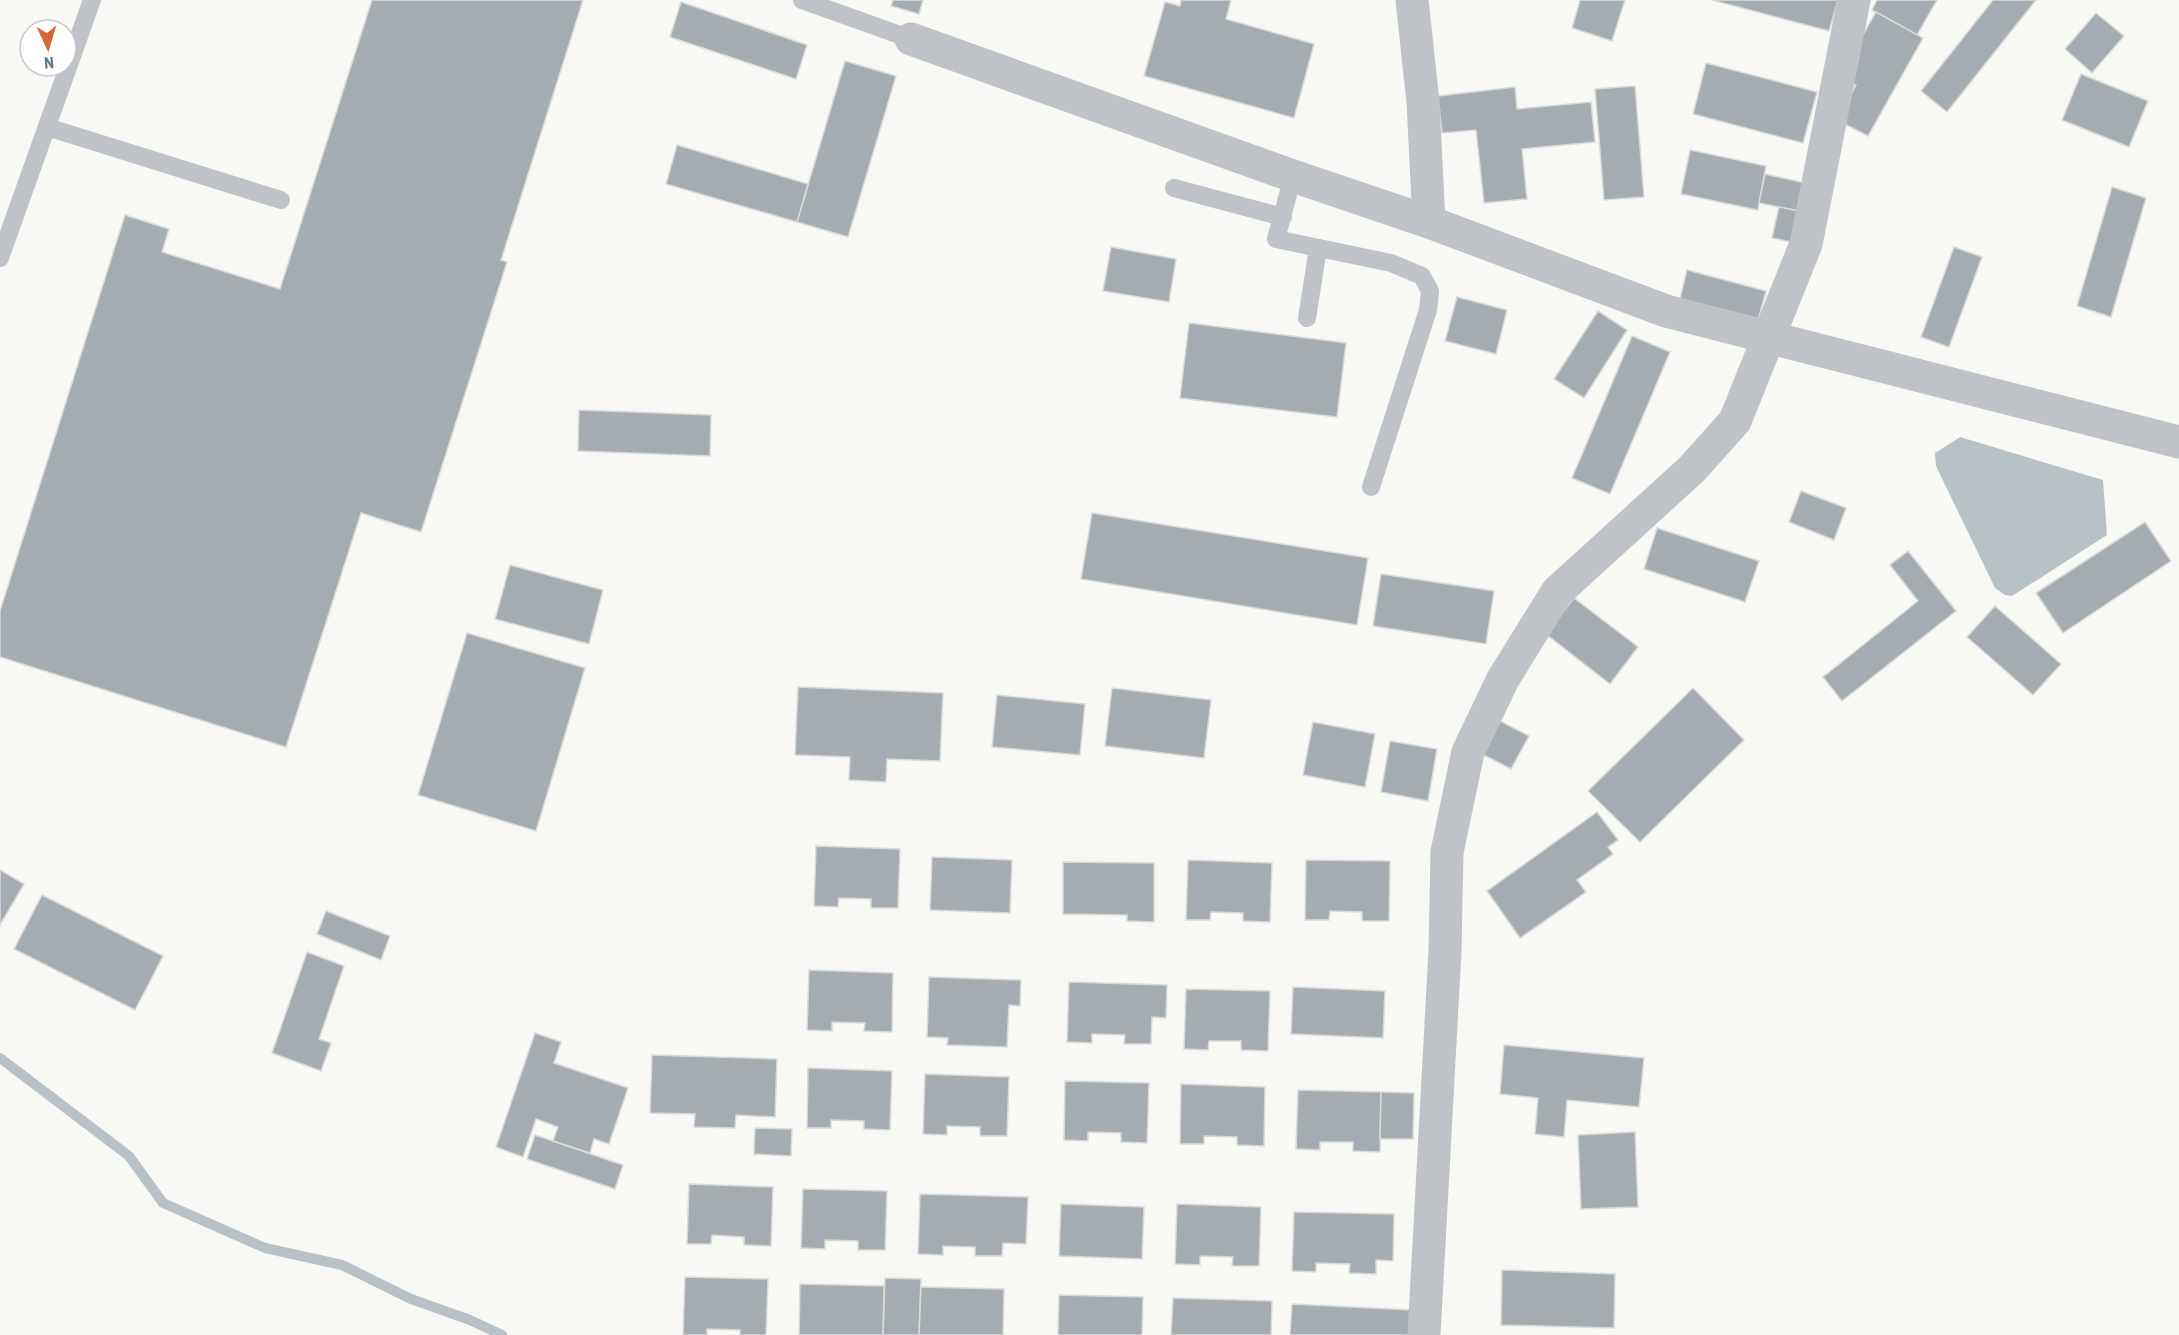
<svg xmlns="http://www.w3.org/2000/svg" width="2179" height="1335" viewBox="0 0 2179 1335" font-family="'Roboto Condensed',sans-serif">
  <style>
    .water { fill: #b8c1c6 }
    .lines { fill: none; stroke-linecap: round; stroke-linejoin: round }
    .stream { stroke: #b8c1c6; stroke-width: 10 }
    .building { fill: #a4acb2; stroke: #d9dad8; stroke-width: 1.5 }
    .lane { stroke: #bfc3c7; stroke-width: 18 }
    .street { stroke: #bfc3c7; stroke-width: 33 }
  </style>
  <rect width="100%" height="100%" fill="#f8f8f5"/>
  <path class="water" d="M 1960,437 L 2103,480 L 2107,535 L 2012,596 L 2005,595 L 1995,588 L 1936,466 L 1935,453 Z"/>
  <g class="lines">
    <path class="stream" d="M 0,1058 L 129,1156 L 163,1203 L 265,1248 L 342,1265 L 411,1299 L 470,1320 L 502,1335"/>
  </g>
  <g class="building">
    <path d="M 372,0 L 583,0 L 501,260 L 507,262 L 421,532 L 361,513 L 286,747 L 0,657 L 0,611 L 125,215 L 169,229 L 162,252 L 280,289 Z"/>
    <path d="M 893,0 L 923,0 L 919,14 L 891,6 Z"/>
    <path d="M 1181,0 L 1231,0 L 1226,19 L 1314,44 L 1294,118 L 1144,76 L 1165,2 L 1180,6 Z"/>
    <path d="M 1580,0 L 1625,0 L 1612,41 L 1572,28 Z"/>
    <path d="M 1712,0 L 1838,0 L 1829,31 Z"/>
    <path d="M 1877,0 L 1937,0 L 1917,35 L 1872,10 Z"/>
    <path d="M 1993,0 L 2036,0 L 1947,112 L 1921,91 Z"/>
    <path d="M 681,2 L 807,45 L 796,79 L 670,37 Z"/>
    <path d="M 1876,12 L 1923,38 L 1868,136 L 1837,120 L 1856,85 L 1840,76 Z"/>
    <path d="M 2096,13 L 2124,36 L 2092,73 L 2065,49 Z"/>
    <path d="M 845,61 L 896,76 L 848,237 L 797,222 Z"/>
    <path d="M 1706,63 L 1817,92 L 1803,143 L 1693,114 Z"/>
    <path d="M 2081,74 L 2148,101 L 2129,147 L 2062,120 Z"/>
    <path d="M 1635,86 L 1644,197 L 1604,200 L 1595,89 Z"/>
    <path d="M 1515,87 L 1517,109 L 1591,102 L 1595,142 L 1522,149 L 1527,199 L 1484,203 L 1476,130 L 1442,133 L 1438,96 Z"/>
    <path d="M 677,145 L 808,184 L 797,222 L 666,184 Z"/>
    <path d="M 1690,150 L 1766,166 L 1758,210 L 1681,194 Z"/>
    <path d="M 1765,174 L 1805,183 L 1799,211 L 1759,203 Z"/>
    <path d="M 2112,187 L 2146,198 L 2111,317 L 2077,306 Z"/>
    <path d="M 1779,207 L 1799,211 L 1792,242 L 1772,238 Z"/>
    <path d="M 1111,247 L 1176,259 L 1169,302 L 1103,291 Z"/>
    <path d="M 1954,247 L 1982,257 L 1949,347 L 1921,337 Z"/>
    <path d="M 1687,270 L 1766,291 L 1757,324 L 1679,303 Z"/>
    <path d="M 1457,297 L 1507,310 L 1496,354 L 1445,341 Z"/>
    <path d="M 1598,311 L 1627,330 L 1584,398 L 1554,379 Z"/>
    <path d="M 1189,323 L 1346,343 L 1337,417 L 1180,398 Z"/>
    <path d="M 1632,336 L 1670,352 L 1610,494 L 1572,478 Z"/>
    <path d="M 579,410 L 711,415 L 710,456 L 578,451 Z"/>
    <path d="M 1801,491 L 1846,508 L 1834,540 L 1789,522 Z"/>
    <path d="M 1092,513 L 1368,558 L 1357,625 L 1081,579 Z"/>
    <path d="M 2145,522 L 2171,561 L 2063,633 L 2036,593 Z"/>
    <path d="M 1657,528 L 1759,561 L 1745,602 L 1644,569 Z"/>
    <path d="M 1908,551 L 1956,611 L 1842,701 L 1823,677 L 1918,601 L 1890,565 Z"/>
    <path d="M 510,565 L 603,590 L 589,644 L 495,619 Z"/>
    <path d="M 1381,574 L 1494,591 L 1486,644 L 1373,626 Z"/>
    <path d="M 1574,598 L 1638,647 L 1610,684 L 1546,634 Z"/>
    <path d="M 1995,606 L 2061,664 L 2033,695 L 1967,637 Z"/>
    <path d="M 467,633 L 585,668 L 536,831 L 418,795 Z"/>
    <path d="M 798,687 L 943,693 L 940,761 L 887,759 L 886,782 L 849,780 L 850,757 L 795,755 Z"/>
    <path d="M 1112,688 L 1211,700 L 1204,758 L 1105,746 Z"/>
    <path d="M 1693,688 L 1744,740 L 1640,842 L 1588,791 Z"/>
    <path d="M 997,695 L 1085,704 L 1080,755 L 992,747 Z"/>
    <path d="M 1500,721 L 1529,736 L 1511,769 L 1482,754 Z"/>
    <path d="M 1313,722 L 1375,734 L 1365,787 L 1303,775 Z"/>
    <path d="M 1390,741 L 1437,749 L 1428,801 L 1381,792 Z"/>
    <path d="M 1597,812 L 1618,840 L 1608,847 L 1613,854 L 1577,880 L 1586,892 L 1520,938 L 1487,891 Z"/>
    <path d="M 816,846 L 900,849 L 898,908 L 871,908 L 871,899 L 839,898 L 838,907 L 814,906 Z"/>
    <path d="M 932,857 L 1012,860 L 1010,913 L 930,910 Z"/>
    <path d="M 1188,860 L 1272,863 L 1270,922 L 1243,921 L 1243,913 L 1211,912 L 1210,920 L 1186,920 Z"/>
    <path d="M 1306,860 L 1390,861 L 1389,921 L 1362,921 L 1362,912 L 1330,911 L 1329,920 L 1305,920 Z"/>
    <path d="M 1063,862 L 1154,863 L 1154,922 L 1127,921 L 1127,915 L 1063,914 Z"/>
    <path d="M 0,870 L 24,884 L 0,925 Z"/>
    <path d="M 42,895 L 163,956 L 135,1010 L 14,949 Z"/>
    <path d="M 326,911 L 390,936 L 381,960 L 317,934 Z"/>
    <path d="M 307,952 L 344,966 L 319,1039 L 331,1043 L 321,1071 L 272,1053 Z"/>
    <path d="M 809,970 L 893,973 L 892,1032 L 864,1031 L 865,1023 L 832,1022 L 832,1031 L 807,1030 Z"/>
    <path d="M 929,977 L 1021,980 L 1020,1006 L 1009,1005 L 1007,1047 L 947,1045 L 948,1038 L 927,1037 Z"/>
    <path d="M 1069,982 L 1167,985 L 1166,1018 L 1152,1017 L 1151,1044 L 1124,1044 L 1125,1035 L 1092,1034 L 1092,1043 L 1067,1042 Z"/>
    <path d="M 1293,987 L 1385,991 L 1383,1038 L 1291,1034 Z"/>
    <path d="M 1186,989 L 1270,991 L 1268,1051 L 1241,1050 L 1241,1041 L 1209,1041 L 1208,1050 L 1184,1049 Z"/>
    <path d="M 535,1033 L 561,1042 L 554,1063 L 628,1088 L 609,1144 L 594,1139 L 590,1153 L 553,1141 L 558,1127 L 536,1119 L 523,1157 L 496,1147 Z"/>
    <path d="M 1504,1045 L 1644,1058 L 1639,1107 L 1567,1100 L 1564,1137 L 1535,1134 L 1538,1098 L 1500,1094 Z"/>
    <path d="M 652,1055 L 777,1059 L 775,1117 L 736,1115 L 735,1128 L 694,1127 L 695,1114 L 650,1113 Z"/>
    <path d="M 808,1068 L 892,1071 L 890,1130 L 864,1129 L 864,1121 L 831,1120 L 831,1128 L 807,1128 Z"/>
    <path d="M 925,1074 L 1009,1077 L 1007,1136 L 980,1136 L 980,1127 L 947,1126 L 947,1135 L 923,1134 Z"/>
    <path d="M 1065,1081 L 1149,1083 L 1147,1143 L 1121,1142 L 1121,1133 L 1088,1132 L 1088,1141 L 1064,1140 Z"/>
    <path d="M 1181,1084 L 1265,1087 L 1264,1146 L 1237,1145 L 1237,1137 L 1204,1136 L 1204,1144 L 1180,1144 Z"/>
    <path d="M 1298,1090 L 1381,1092 L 1380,1152 L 1353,1151 L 1353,1142 L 1320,1142 L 1320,1150 L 1296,1149 Z"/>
    <path d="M 1381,1092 L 1414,1093 L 1413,1139 L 1380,1139 Z"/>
    <path d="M 755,1128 L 792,1129 L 791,1156 L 754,1154 Z"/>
    <path d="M 1635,1132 L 1638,1207 L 1581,1209 L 1578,1135 Z"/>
    <path d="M 535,1135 L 623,1165 L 615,1189 L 527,1159 Z"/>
    <path d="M 689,1184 L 773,1187 L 771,1246 L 744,1245 L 744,1237 L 712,1235 L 711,1244 L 687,1244 Z"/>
    <path d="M 803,1189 L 887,1191 L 885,1250 L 858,1250 L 858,1241 L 825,1240 L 825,1249 L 801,1248 Z"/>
    <path d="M 920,1194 L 1028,1197 L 1026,1244 L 1003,1243 L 1002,1256 L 975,1256 L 975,1247 L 943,1246 L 943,1255 L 918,1254 Z"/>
    <path d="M 1061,1204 L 1144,1207 L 1142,1259 L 1059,1256 Z"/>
    <path d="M 1177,1204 L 1261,1207 L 1259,1266 L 1232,1266 L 1233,1257 L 1200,1256 L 1200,1265 L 1175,1264 Z"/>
    <path d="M 1294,1212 L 1394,1214 L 1393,1261 L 1376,1260 L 1376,1274 L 1349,1273 L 1350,1264 L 1316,1263 L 1316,1272 L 1292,1271 Z"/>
    <path d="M 1502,1270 L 1615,1274 L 1614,1328 L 1501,1325 Z"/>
    <path d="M 685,1277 L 768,1279 L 766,1335 L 740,1335 L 740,1330 L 707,1329 L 707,1335 L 683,1335 Z"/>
    <path d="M 885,1278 L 921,1279 L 919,1335 L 883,1335 Z"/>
    <path d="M 800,1284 L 884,1286 L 883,1335 L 799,1335 Z"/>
    <path d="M 921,1287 L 1004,1289 L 1003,1335 L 919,1335 Z"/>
    <path d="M 1059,1295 L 1143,1297 L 1142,1335 L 1058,1335 Z"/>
    <path d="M 1173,1298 L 1272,1301 L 1271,1335 L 1171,1335 Z"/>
    <path d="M 1292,1304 L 1411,1310 L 1410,1335 L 1290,1335 Z"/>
  </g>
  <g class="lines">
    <g class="lane">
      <path d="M 802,0 L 911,39"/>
      <path d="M 47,127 L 281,200"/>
      <path d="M 1293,176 L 1276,239 L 1391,263 L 1422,276 L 1430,291 L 1428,310 L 1371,487"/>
      <path d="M 1174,188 L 1283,217"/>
      <path d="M 0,258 L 92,0"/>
      <path d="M 1307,318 L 1318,248"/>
    </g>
    <g class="street">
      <path d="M 1412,0 L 1423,102 L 1429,222"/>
      <path d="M 911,39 L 1293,176 L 1429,222 L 1666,311 L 2179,442"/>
      <path d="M 1424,1335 L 1445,951 L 1447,852 L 1468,752 L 1503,679 L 1557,592 L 1692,469 L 1735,421 L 1806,244 L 1854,0"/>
    </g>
  </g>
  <g transform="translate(48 48) rotate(176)"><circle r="28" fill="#ffffff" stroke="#c3c8ce" stroke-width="1.5"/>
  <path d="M0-4.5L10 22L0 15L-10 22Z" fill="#d76836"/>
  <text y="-9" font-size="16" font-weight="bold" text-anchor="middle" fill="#697684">N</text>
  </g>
</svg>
